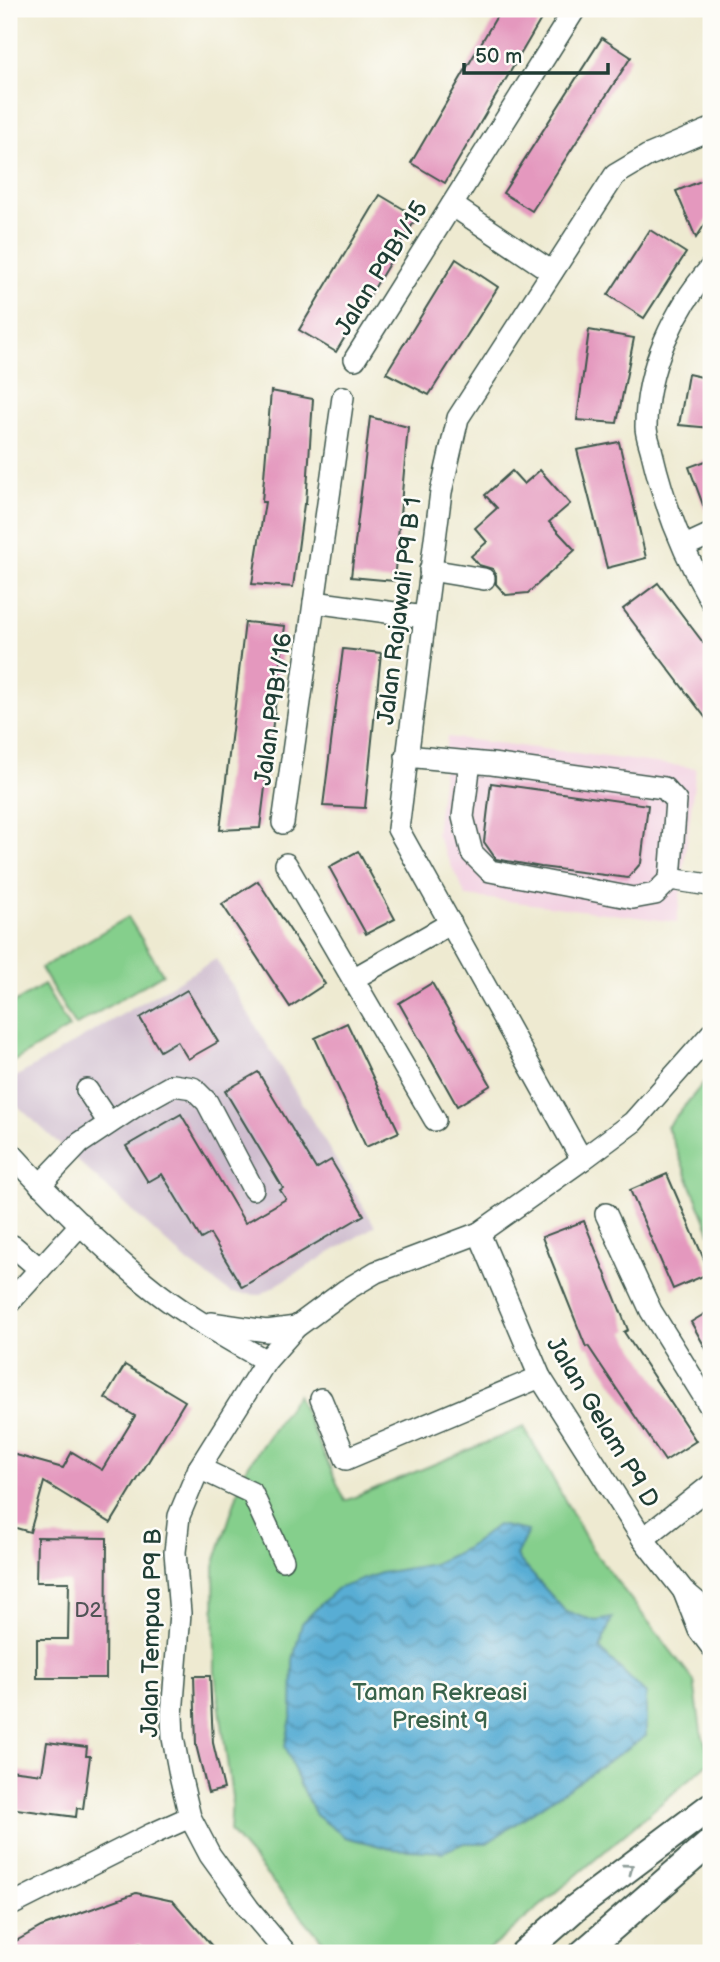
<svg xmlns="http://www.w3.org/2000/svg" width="720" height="1962" viewBox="0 0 720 1962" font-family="'Balsamiq Sans',sans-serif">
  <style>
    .built { fill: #f2cfe1 }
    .industrial { fill: #cfbdcf }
    .park { fill: #85cf8c; stroke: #528660; stroke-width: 2 }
    .water { fill: url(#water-waves); stroke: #3c7584; stroke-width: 2 }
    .building { fill: #e498be }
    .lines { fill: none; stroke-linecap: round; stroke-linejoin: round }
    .minor-casing { stroke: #3e574c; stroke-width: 24 }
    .major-casing { stroke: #3e574c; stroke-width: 30 }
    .minor { stroke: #fff; stroke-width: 21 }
    .major { stroke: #fff; stroke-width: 26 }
    .oneway { stroke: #8f9e9a }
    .labels { text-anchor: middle; stroke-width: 5; stroke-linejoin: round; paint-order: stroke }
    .number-label { font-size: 21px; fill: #505456 }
    .street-label { font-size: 24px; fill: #1f3d34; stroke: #fdfcf7 }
    .park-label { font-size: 24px; fill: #38624a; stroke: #fdfcf7 }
  </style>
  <defs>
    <pattern id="water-waves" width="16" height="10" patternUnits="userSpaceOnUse" patternTransform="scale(1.75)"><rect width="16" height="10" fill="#58add4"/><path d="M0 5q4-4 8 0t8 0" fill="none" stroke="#488ead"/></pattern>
  </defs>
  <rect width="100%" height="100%" fill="#fdfcf7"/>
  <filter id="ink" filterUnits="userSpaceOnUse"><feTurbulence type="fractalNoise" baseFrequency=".0143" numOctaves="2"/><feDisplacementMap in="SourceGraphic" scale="14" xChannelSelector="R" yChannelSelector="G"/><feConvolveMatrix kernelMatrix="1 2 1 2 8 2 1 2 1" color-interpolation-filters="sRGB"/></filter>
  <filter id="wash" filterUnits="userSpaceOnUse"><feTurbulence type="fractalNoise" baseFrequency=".00686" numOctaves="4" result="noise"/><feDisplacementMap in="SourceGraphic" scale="28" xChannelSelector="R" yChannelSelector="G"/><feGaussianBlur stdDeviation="1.57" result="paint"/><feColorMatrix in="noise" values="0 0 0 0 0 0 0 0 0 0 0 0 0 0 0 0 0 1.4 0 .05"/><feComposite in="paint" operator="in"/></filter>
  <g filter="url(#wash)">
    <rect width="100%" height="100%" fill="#eeead1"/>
    <path class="built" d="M 447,737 L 696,768 L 677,922 L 466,896 L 436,834 Z"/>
    <path class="industrial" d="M 216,959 L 375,1226 L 260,1295 L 231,1293 L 189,1263 L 9,1098 L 9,1081 Z"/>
    <g class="park">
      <path d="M 128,917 L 163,974 L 75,1026 L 41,968 Z"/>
      <path d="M 44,985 L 69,1028 L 9,1064 L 9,1006 Z"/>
      <path d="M 711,1074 L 711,1234 L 667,1127 Z"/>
      <path d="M 297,1395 L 345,1501 L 524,1427 L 592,1549 L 694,1681 L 701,1731 L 711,1761 L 485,1953 L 333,1953 L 230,1832 L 232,1797 L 215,1673 L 214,1566 L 245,1470 Z"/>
    </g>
    <path class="water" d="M 497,1525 L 528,1531 L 516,1556 L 566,1612 L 596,1621 L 612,1618 L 600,1649 L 646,1694 L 646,1736 L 487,1843 L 464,1843 L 443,1852 L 391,1849 L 345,1837 L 316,1815 L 300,1785 L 285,1746 L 292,1714 L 293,1660 L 302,1623 L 336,1589 L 381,1573 L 433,1564 L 467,1548 Z"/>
    <g id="blocks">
      <g class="building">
        <path d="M 501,9 L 547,9 L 445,183 L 411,163 Z"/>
        <path d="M 602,38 L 631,57 L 532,211 L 503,193 Z"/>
        <path d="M 711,177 L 711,215 L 696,238 L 676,191 Z"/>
        <path d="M 380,195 L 417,217 L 336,352 L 299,330 Z"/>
        <path d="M 650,230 L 686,253 L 644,318 L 608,295 Z"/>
        <path d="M 456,259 L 498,287 L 429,395 L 386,373 Z"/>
        <path d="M 589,330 L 634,338 L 617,423 L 577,420 Z"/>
        <path d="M 688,374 L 711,379 L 711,428 L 679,425 Z"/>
        <path d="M 271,391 L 313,399 L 306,504 L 304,504 L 293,587 L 252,584 L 265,502 L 262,502 Z"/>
        <path d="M 370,417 L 408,427 L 394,581 L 351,577 Z"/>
        <path d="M 619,442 L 646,558 L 607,568 L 577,450 Z"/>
        <path d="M 711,459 L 711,521 L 709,521 L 689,467 Z"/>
        <path d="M 540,470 L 570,504 L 549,522 L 575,550 L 528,593 L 506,595 L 496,584 L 496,575 L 493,569 L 479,565 L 471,556 L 487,542 L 475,528 L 497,508 L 485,495 L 512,471 L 524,484 Z"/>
        <path d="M 658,583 L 711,653 L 711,725 L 623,609 Z"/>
        <path d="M 245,622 L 285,626 L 260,828 L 220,830 Z"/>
        <path d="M 343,649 L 381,653 L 365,808 L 323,806 Z"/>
        <path d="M 491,783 L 648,805 L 641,863 L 628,878 L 541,867 L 496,859 L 484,842 Z"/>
        <path d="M 358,851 L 395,919 L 366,934 L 329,867 Z"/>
        <path d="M 258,881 L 325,984 L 290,1007 L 222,904 Z"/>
        <path d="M 432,983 L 491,1085 L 457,1106 L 399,1003 Z"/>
        <path d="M 187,990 L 218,1042 L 188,1059 L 177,1041 L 160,1051 L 140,1018 Z"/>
        <path d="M 347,1023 L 399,1132 L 366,1147 L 315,1038 Z"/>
        <path d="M 258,1072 L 316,1169 L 331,1160 L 364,1215 L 242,1287 L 210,1234 L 201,1239 L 162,1174 L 148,1182 L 126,1146 L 181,1114 L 245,1223 L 286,1199 L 280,1190 L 283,1188 L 225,1091 Z"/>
        <path d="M 667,1174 L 710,1273 L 673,1289 L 630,1190 Z"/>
        <path d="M 584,1221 L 628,1330 L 624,1332 L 696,1441 L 665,1461 L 588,1346 L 586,1347 L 542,1237 Z"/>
        <path d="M 711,1310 L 711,1358 L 691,1322 Z"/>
        <path d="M 125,1365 L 185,1401 L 111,1523 L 44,1482 L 30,1532 L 9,1526 L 9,1453 L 63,1468 L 72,1452 L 102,1470 L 135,1416 L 105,1398 Z"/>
        <path d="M 37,1537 L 107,1538 L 106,1678 L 37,1678 L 37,1639 L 68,1639 L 69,1582 L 36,1582 Z"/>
        <path d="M 194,1676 L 210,1676 L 213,1743 L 224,1789 L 208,1793 L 196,1745 Z"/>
        <path d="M 47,1742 L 87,1747 L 86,1756 L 90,1756 L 83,1809 L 77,1808 L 76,1817 L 9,1808 L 9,1770 L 42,1774 Z"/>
        <path d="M 136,1893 L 173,1901 L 218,1953 L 149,1953 L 140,1944 L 115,1953 L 9,1953 L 9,1945 L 41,1927 Z"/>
      </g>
    </g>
  </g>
  <g filter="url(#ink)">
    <use href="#blocks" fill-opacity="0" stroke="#3e574c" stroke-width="2"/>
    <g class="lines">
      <defs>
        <g id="minor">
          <path d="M 452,205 L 552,272"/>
          <path d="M 711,267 C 674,310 646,368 646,427 C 646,435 650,444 652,453 C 664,504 684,555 711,601"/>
          <path d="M 355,359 L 575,9"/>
          <path d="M 685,546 L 711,534"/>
          <path d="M 430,570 L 484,579"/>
          <path d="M 314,602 L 424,617"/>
          <path d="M 406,756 L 492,764 L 664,788 L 676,801 L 670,879 L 655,894 L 633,898 L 490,871 L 472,853 L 463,817 L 470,762"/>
          <path d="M 283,823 L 343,397"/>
          <path d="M 286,864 L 435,1120"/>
          <path d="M 670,879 L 709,885"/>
          <path d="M 353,979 L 451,923"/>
          <path d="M 87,1090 L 109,1123"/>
          <path d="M 9,1151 C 51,1197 96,1242 144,1282 C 181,1313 225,1337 266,1361"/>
          <path d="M 582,1160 L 398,829 L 441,492 L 458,418 L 615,175 L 647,156 L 711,129"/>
          <path d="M 40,1185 L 80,1143 L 137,1105 L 173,1085 L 193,1088 L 207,1102 L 253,1189"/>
          <path d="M 606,1214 L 651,1311 L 711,1408"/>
          <path d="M 479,1233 L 540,1377 L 643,1539 L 683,1590 L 711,1614"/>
          <path d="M 13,1246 L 40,1269"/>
          <path d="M 9,1303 L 81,1224"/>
          <path d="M 211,1323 L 267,1331 L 296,1327"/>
          <path d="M 321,1399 L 346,1459 L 540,1377"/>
          <path d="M 199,1468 L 252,1493 L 283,1560"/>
          <path d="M 643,1539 L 711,1485"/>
          <path d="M 684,1592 L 699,1630 L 711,1646"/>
          <path d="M 9,1906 L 152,1834 L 190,1817"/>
          <path d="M 286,1953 L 249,1909 L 210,1855 L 190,1817 L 180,1775 L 173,1738 L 172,1715 L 180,1613 L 175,1552 L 179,1516 L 199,1468 L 266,1361 L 296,1327 L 346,1290 L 376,1272 L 479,1233 L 582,1160 L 633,1122 L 711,1034"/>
        </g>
        <g id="major">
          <path d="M 524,1953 L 574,1909 L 711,1806"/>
          <path d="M 583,1953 L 711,1842"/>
        </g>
      </defs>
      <use href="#minor" class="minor-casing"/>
      <use href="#major" class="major-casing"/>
      <use href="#minor" class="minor"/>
      <use href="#major" class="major"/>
    </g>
    <defs><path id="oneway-chevron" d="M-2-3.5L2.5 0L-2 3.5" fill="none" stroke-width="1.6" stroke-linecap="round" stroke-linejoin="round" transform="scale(1.75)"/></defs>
    <use class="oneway" href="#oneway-chevron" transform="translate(629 1868) rotate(-37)"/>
  </g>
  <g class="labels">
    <g class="number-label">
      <text x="88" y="1617">D2</text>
    </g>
    <g class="street-label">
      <text transform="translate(381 268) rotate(-58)" y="8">Jalan P9B1/15</text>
      <text transform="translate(399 611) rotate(-83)" y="8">Jalan Rajawali P9 B 1</text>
      <text transform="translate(273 709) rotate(-82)" y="8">Jalan P9B1/16</text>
      <text transform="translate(603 1422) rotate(59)" y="8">Jalan Gelam P9 D</text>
      <text transform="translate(151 1633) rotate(-89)" y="8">Jalan Tempua P9 B</text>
    </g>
    <g class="park-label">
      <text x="440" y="1700">Taman Rekreasi<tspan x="440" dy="28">Presint 9</tspan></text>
    </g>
  </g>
  <rect width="720" height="1962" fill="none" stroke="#fdfcf7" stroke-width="35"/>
  <path d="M464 63v10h144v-10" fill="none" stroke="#1f3d34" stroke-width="3.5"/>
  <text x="475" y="63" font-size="21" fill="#1f3d34" stroke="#fdfcf7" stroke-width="5" paint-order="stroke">50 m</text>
</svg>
